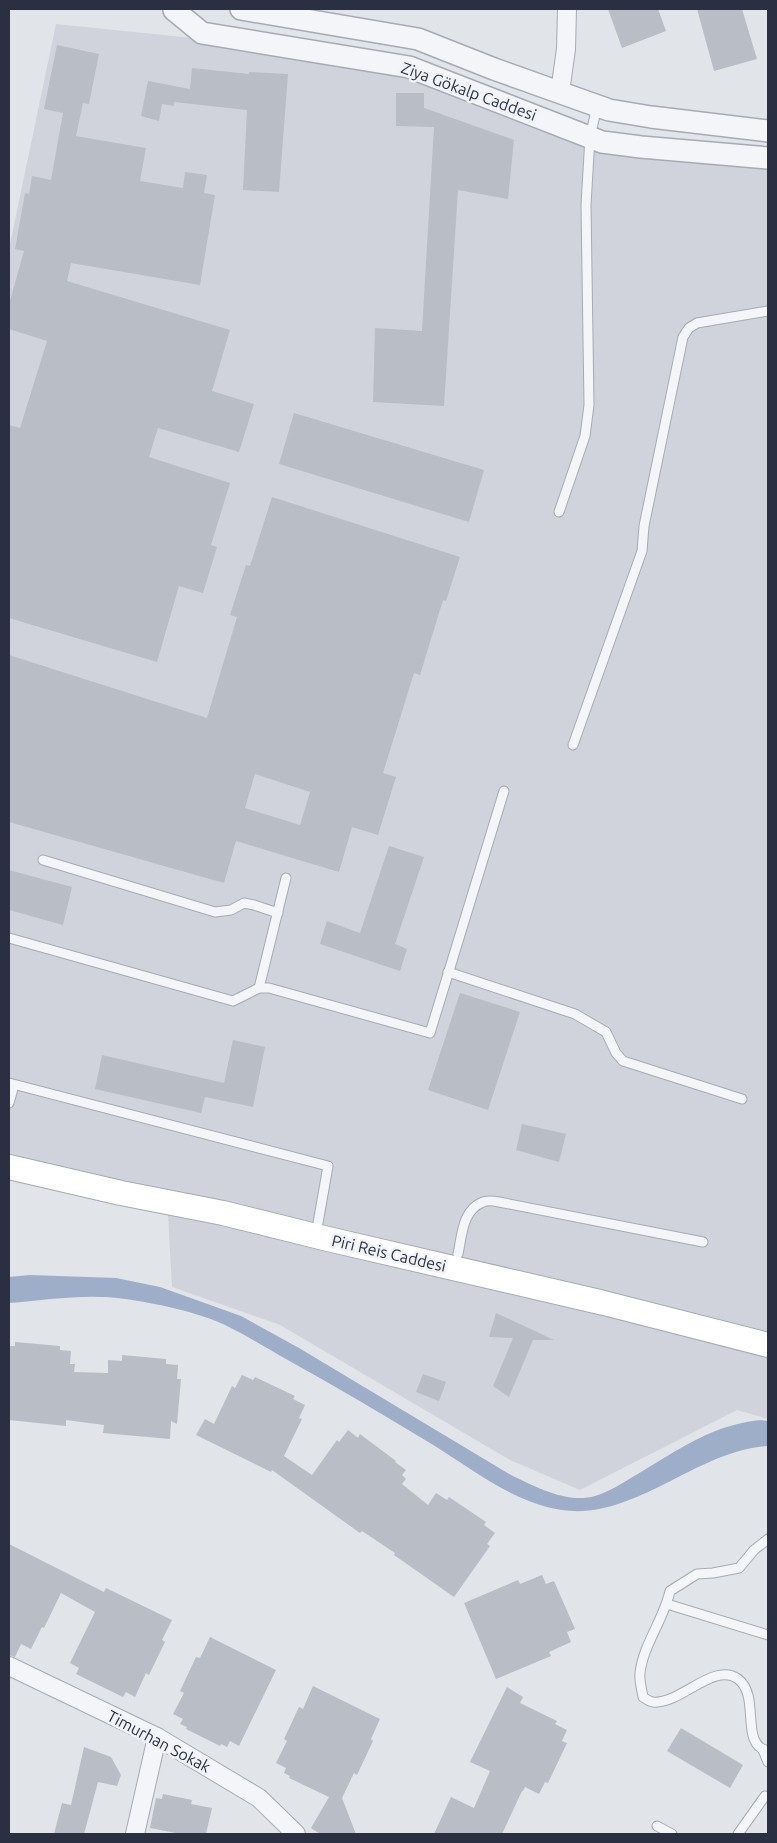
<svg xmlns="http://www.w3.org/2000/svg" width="777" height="1843" viewBox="0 0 777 1843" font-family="Ubuntu,sans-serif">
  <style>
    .built { fill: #d0d3db }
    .water { fill: #9eaec8 }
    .building { fill: #b9bdc6; fill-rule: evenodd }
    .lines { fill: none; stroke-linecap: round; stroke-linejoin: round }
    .service-casing { stroke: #a6aab3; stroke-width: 11 }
    .minor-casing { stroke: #a6aab3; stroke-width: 20 }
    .tertiary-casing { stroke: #a6aab3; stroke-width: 24 }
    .secondary-casing { stroke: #a6aab3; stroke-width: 26 }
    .service { stroke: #f4f5f8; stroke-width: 9 }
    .minor { stroke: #f4f5f8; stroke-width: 18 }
    .tertiary { stroke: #f4f5f8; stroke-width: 21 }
    .secondary { stroke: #fff; stroke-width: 24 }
    .labels { text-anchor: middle; stroke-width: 5; stroke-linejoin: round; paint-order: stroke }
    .street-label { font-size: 16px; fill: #2a3041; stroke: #f1f3f7 }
  </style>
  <rect width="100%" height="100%" fill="#e1e4e9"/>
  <path class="built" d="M 56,24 L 408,60 L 602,143 L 768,159 L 768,1419 L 737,1410 L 580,1490 L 510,1460 L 280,1325 L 172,1287 L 168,1215 L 9,1178 L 9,249 Z"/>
  <path class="water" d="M 30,1275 L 116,1278 L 160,1287 L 241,1316 L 299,1348 L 511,1475 C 536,1487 567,1504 595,1496 C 609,1492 624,1482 636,1475 C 670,1455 703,1431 742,1423 C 751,1421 759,1419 768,1421 L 768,1446 C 697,1450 634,1521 562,1510 C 513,1503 471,1468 430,1443 C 382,1414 335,1386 286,1359 C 266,1348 246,1335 225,1325 C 197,1312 155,1303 125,1299 C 89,1293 45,1300 9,1303 L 9,1277 Z"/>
  <g class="building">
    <path d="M 608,9 L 658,9 L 666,31 L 622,48 Z"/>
    <path d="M 697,9 L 742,9 L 757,59 L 714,71 Z"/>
    <path d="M 57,45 L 99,54 L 89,104 L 83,103 L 76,136 L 146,148 L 140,181 L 183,188 L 185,172 L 207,175 L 204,193 L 215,195 L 200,285 L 71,263 L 67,281 L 230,330 L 212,391 L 254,404 L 239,452 L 158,428 L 149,457 L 230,483 L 211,545 L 217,547 L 203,593 L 179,586 L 157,662 L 9,618 L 9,425 L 20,428 L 47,341 L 9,329 L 9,304 L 24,251 L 15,249 L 25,193 L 29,194 L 32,176 L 51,180 L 63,113 L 44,109 Z"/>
    <path d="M 192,68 L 249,74 L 249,72 L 288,74 L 279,192 L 243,190 L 247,110 L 174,102 L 174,106 L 162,104 L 159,121 L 141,116 L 148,81 L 190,89 Z"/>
    <path d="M 396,93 L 424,93 L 424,108 L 514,140 L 508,199 L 458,190 L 444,406 L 373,402 L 375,328 L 422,331 L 434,127 L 396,126 Z"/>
    <path d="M 294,413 L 484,470 L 469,522 L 279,464 Z"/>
    <path d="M 272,497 L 460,557 L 446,601 L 443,600 L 420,675 L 414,673 L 383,773 L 396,777 L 378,835 L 352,827 L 339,872 L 236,841 L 224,883 L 9,822 L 9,655 L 207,718 L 237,617 L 230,615 L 246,565 L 250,566 ZM 255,774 L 310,792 L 300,825 L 245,808 Z"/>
    <path d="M 389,846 L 424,857 L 395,944 L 407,949 L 400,971 L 320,944 L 327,921 L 360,933 Z"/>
    <path d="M 9,870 L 72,887 L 63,925 L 9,910 Z"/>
    <path d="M 460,993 L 520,1012 L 488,1110 L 428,1090 Z"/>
    <path d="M 233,1040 L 265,1047 L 253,1107 L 205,1097 L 201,1113 L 95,1089 L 102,1055 L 224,1083 Z"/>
    <path d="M 522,1124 L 566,1134 L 559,1162 L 516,1150 Z"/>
    <path d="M 496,1313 L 554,1340 L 533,1340 L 509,1397 L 493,1386 L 513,1338 L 489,1337 Z"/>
    <path d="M 15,1342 L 60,1346 L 60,1350 L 71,1351 L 70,1364 L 75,1364 L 74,1372 L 108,1373 L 108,1360 L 122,1361 L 122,1355 L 166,1359 L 166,1364 L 178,1365 L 177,1379 L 181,1379 L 177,1424 L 171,1421 L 170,1439 L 103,1433 L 104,1425 L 66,1420 L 66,1426 L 9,1420 L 9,1346 L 15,1346 Z"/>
    <path d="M 423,1374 L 446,1382 L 439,1401 L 416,1392 Z"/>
    <path d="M 242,1375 L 253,1380 L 255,1377 L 295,1396 L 293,1399 L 305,1405 L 299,1418 L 302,1419 L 284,1456 L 312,1475 L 337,1440 L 339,1442 L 348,1430 L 358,1438 L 360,1434 L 396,1461 L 395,1462 L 406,1470 L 402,1475 L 406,1479 L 402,1484 L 428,1505 L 436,1493 L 447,1500 L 449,1497 L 486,1522 L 484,1525 L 495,1533 L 487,1544 L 490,1546 L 454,1597 L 394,1555 L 395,1553 L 362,1531 L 360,1533 L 272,1470 L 271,1472 L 196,1435 L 205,1419 L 214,1424 L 232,1386 L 235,1388 Z"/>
    <path d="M 9,1544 L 104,1592 L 106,1588 L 172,1620 L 162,1640 L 165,1642 L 149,1675 L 146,1673 L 135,1697 L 126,1692 L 123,1697 L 76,1674 L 79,1668 L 70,1663 L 95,1612 L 61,1593 L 44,1628 L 42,1627 L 31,1649 L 21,1644 L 15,1657 L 9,1655 Z"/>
    <path d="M 542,1575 L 546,1584 L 554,1581 L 575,1629 L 567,1632 L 571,1642 L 549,1652 L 551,1656 L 496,1679 L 464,1603 L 518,1580 L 520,1584 Z"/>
    <path d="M 210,1637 L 276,1670 L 239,1746 L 230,1741 L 227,1747 L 221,1744 L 220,1746 L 186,1729 L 187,1727 L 180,1724 L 183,1719 L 173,1714 L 184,1693 L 180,1691 L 196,1657 L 200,1658 Z"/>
    <path d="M 313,1686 L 380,1719 L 371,1739 L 373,1741 L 357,1775 L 354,1773 L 342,1798 L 356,1834 L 320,1834 L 311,1828 L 329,1797 L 289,1778 L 290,1776 L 284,1773 L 286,1768 L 276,1763 L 287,1741 L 284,1739 L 299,1707 L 303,1709 Z"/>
    <path d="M 507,1687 L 523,1697 L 520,1703 L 557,1721 L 555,1724 L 567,1730 L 562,1741 L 567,1743 L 548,1783 L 545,1782 L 539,1794 L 525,1787 L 523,1791 L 522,1791 L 502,1834 L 434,1834 L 451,1797 L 474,1808 L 490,1771 L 470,1762 Z"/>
    <path d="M 681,1728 L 743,1765 L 730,1788 L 667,1751 Z"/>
    <path d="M 84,1747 L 111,1757 L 121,1775 L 117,1786 L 98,1782 L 84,1834 L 54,1834 L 62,1803 L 71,1805 Z"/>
    <path d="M 163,1794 L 192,1800 L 191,1804 L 212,1808 L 206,1834 L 181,1834 L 150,1828 L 156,1798 L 162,1799 Z"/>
  </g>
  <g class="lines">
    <defs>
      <g id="service">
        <path d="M 559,512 L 585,436 L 589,405 L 586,205 L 590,137 L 597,106"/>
        <path d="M 573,745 L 642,551 L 644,526 L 683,337 L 689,328 L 697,323 L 768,311"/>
        <path d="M 43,860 L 215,912 L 231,910 L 244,903 L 254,905 L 278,913"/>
        <path d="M 9,938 L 233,1001 L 259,988 L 269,988 L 430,1033 L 504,791"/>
        <path d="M 448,972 L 575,1014 L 606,1032 L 616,1053 L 623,1061 L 742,1099"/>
        <path d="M 259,988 L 286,878"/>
        <path d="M 9,1083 L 328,1166 L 318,1223"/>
        <path d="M 9,1103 L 14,1085"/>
        <path d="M 458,1254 C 462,1236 462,1210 483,1202 C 487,1200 494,1201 499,1202 L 703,1242"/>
        <path d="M 768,1539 L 754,1550 L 739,1568 L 713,1573 L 697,1574 L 670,1591 C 664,1619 643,1645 640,1673 C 639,1681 642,1690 643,1697 C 646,1699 650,1702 653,1702 C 680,1705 714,1661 738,1679 C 761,1696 739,1745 768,1751"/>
        <path d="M 667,1604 L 768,1635"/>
        <path d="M 763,1750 L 768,1762"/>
        <path d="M 657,1826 L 672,1834"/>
        <path d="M 738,1834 L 765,1796"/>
      </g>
      <g id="minor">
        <path d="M 560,92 L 566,49 L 567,9"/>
        <path d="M 9,1666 L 157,1737 L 259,1798 L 296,1834"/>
        <path d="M 135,1834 L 157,1737"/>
      </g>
      <g id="tertiary">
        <path d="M 241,9 L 418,39 L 494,69 L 609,110 L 651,117 L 768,131"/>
        <path d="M 174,10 L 202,33 L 409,67 L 602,142 L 641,147 L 768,158"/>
      </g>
      <path id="secondary" d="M 9,1167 L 121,1193 L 223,1213 L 328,1239 L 604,1303 L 768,1345"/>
    </defs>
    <use href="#service" class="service-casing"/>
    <use href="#minor" class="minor-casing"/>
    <use href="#tertiary" class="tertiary-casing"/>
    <use href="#secondary" class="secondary-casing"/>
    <use href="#service" class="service"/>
    <use href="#minor" class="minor"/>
    <use href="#tertiary" class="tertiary"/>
    <use href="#secondary" class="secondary"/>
  </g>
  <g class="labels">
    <g class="street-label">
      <text transform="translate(469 91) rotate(20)" y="6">Ziya Gökalp Caddesi</text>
      <text transform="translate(389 1253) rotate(13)" y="6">Piri Reis Caddesi</text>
      <text transform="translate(159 1741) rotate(28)" y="6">Timurhan Sokak</text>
    </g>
  </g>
  <rect width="777" height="1843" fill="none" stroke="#2a3041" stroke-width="20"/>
</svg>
